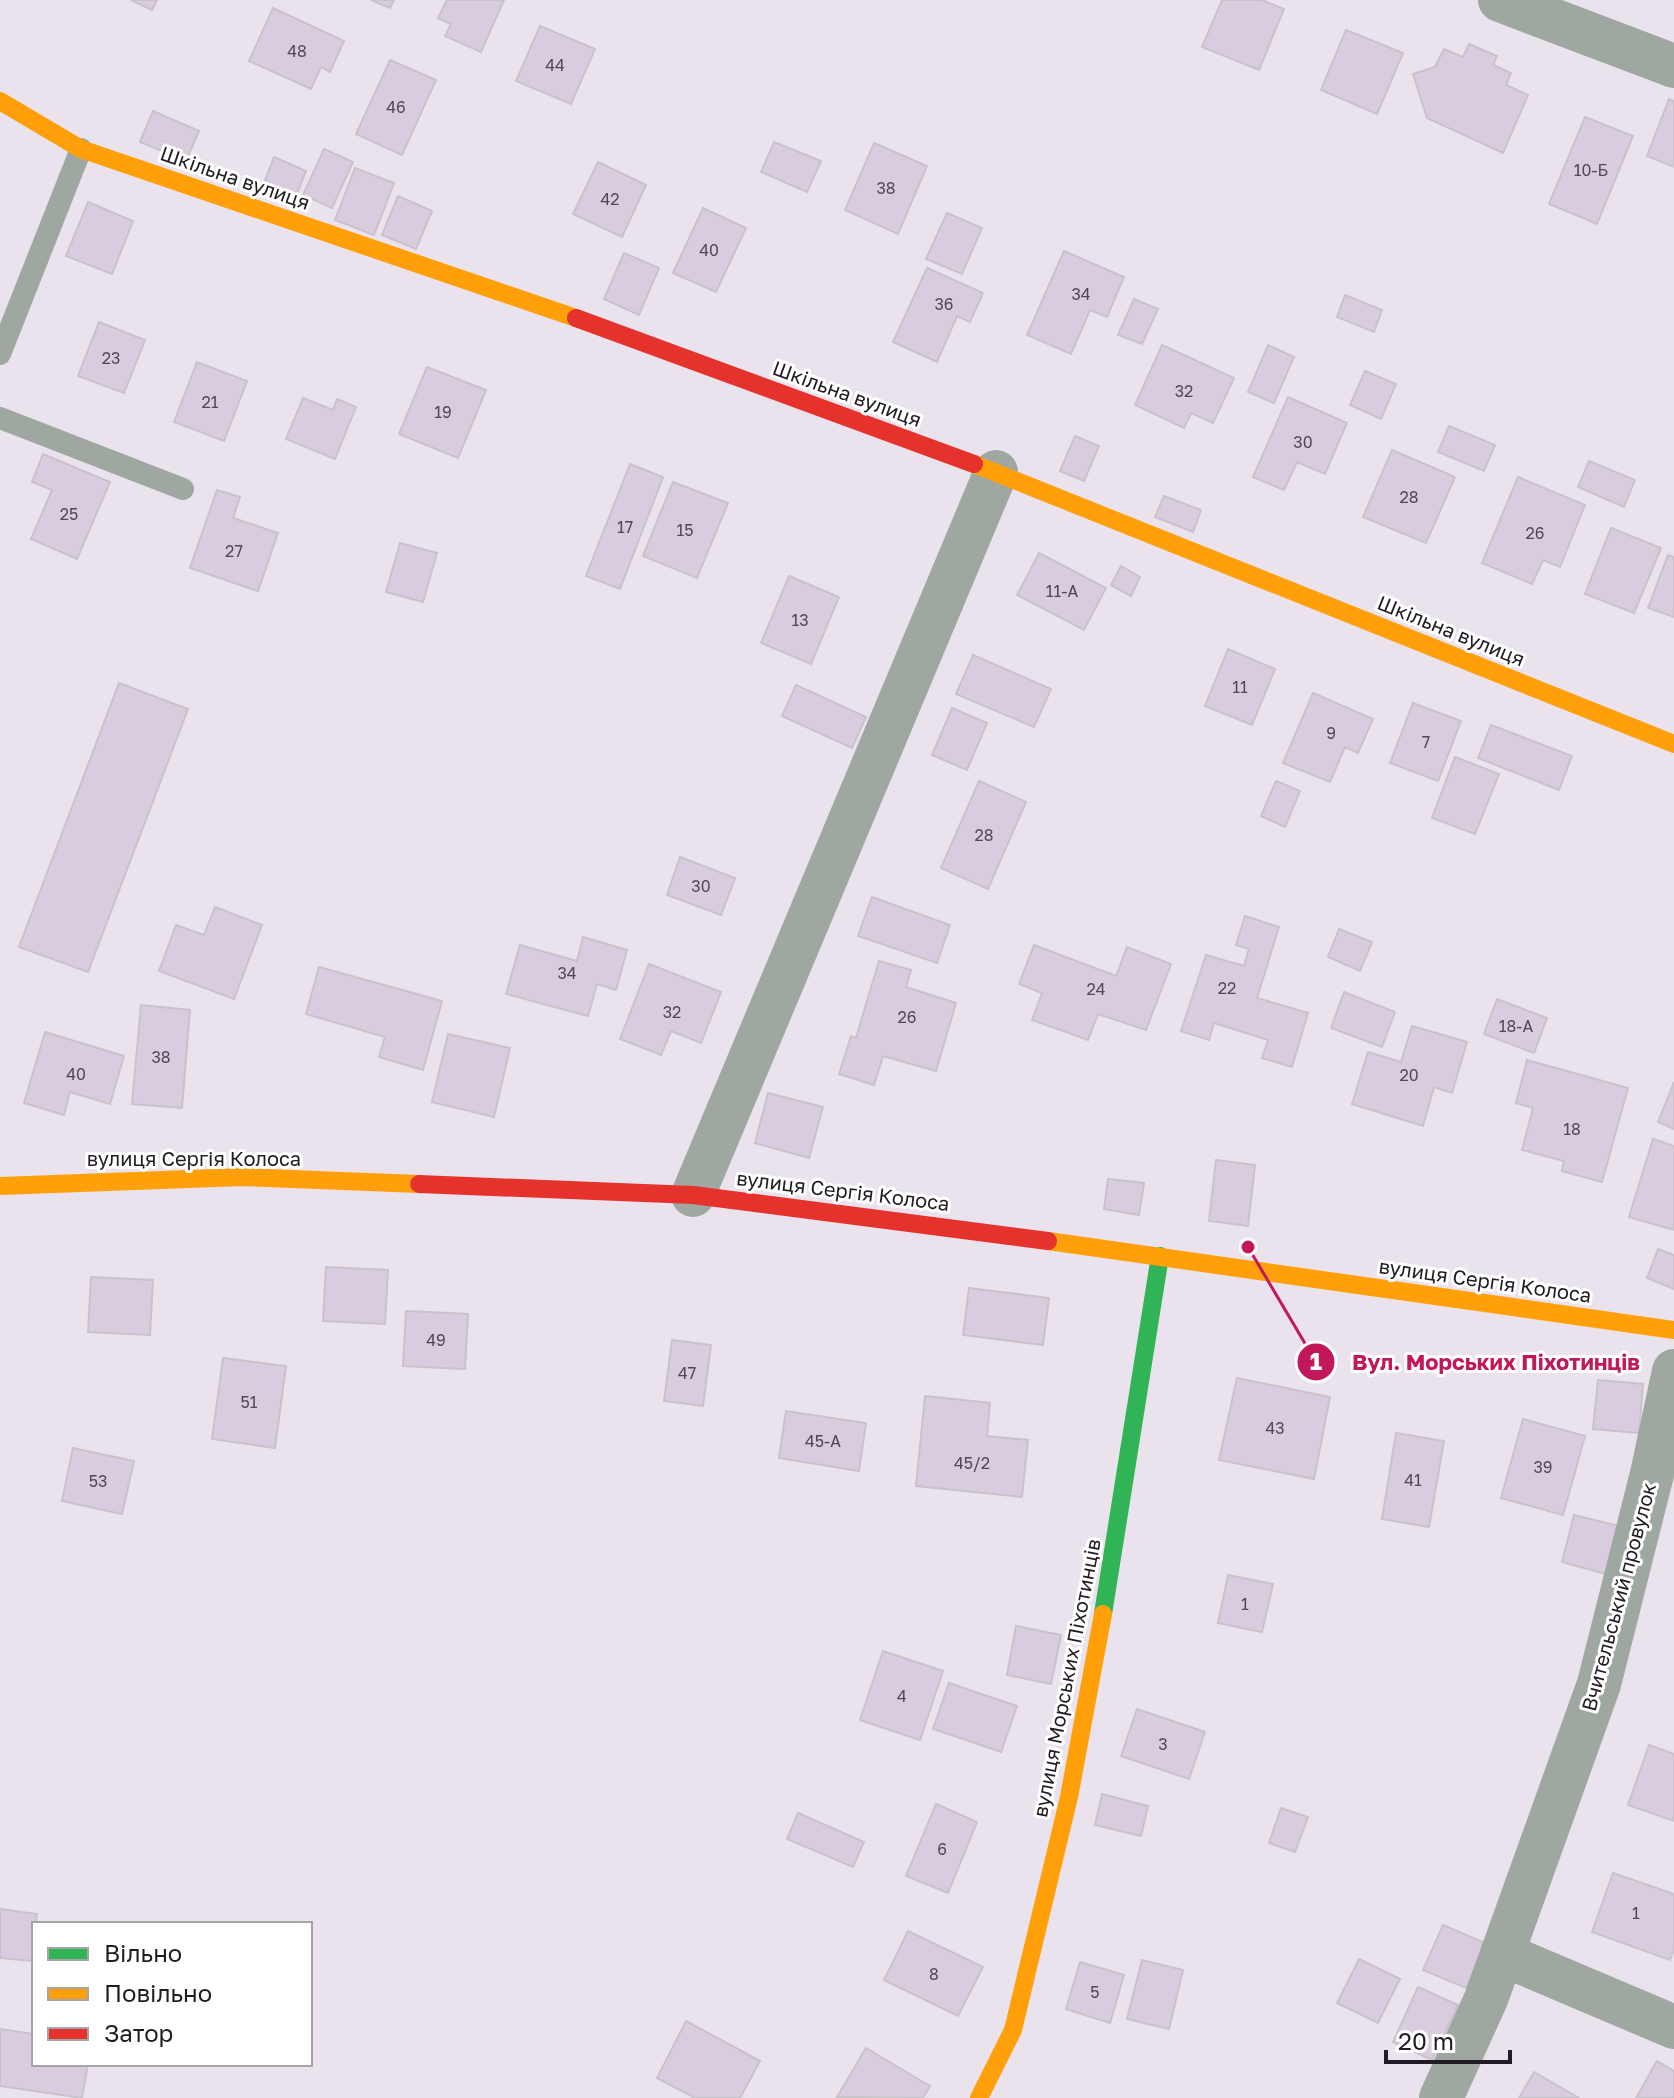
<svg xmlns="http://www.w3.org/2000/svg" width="1674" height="2098" viewBox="0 0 1674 2098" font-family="'Golos Text',sans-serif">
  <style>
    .building { fill: #d9ccdf; stroke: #c8c3cb; stroke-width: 2 }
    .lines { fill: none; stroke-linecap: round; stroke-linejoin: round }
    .lane { stroke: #9ea7a0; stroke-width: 22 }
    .street { stroke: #9ea7a0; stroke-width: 44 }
    .fast { stroke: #30b455; stroke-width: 18 }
    .slow { stroke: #ff9f0a; stroke-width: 18 }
    .jam { stroke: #e5322d; stroke-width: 18 }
    .labels { text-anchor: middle; stroke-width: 6; stroke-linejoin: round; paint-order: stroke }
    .number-label { font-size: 16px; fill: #504953 }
    .street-label { font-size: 20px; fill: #211c23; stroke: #fff }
    .leader { fill: none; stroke: #c2185b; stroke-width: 3 }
    .callout-dot { fill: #c2185b; stroke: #fff; stroke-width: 3 }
    .mark-label { font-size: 24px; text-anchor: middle; font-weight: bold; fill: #fff }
    .callout-label { font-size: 22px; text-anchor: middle; font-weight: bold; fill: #c2185b; stroke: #fff; stroke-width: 6; stroke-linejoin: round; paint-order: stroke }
  </style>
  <rect width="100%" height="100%" fill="#eae2ed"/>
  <g class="building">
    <path d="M 131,0 L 157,0 L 152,10 Z"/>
    <path d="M 371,0 L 394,0 L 390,8 Z"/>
    <path d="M 447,0 L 504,0 L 481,52 L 445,36 L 451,24 L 438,18 Z"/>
    <path d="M 1222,0 L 1262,0 L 1284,9 L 1259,70 L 1202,47 Z"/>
    <path d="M 273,8 L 344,41 L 330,72 L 321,67 L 311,89 L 249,61 Z"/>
    <path d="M 540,26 L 595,49 L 571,104 L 516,81 Z"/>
    <path d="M 1346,30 L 1403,53 L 1377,114 L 1321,90 Z"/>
    <path d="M 1469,44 L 1497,56 L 1493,65 L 1511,73 L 1506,85 L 1528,95 L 1503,153 L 1427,118 L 1413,74 L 1435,67 L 1444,49 L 1463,57 Z"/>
    <path d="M 390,60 L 436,80 L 402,155 L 356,134 Z"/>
    <path d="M 1669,99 L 1674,101 L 1674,167 L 1647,156 Z"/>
    <path d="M 153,111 L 199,131 L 186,161 L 140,142 Z"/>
    <path d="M 1585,117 L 1633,136 L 1597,224 L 1549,204 Z"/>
    <path d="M 774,142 L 821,161 L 807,192 L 761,172 Z"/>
    <path d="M 874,143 L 927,166 L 898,234 L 845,210 Z"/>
    <path d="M 324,149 L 353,162 L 332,208 L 303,195 Z"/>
    <path d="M 274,157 L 306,171 L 295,199 L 263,186 Z"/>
    <path d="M 598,162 L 646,185 L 622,237 L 573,214 Z"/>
    <path d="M 355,168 L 394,183 L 374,235 L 335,220 Z"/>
    <path d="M 398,196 L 432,211 L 416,249 L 382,235 Z"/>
    <path d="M 88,202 L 133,221 L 112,274 L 66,256 Z"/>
    <path d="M 703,208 L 746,228 L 716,292 L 673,273 Z"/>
    <path d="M 947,213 L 982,228 L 962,274 L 926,259 Z"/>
    <path d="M 1064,251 L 1124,277 L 1107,317 L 1090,310 L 1071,354 L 1027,335 Z"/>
    <path d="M 624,253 L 659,268 L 639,315 L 604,299 Z"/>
    <path d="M 927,268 L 983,293 L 970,322 L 957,316 L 937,362 L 893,342 Z"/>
    <path d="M 1345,295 L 1382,310 L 1374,332 L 1337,317 Z"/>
    <path d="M 1134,299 L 1158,309 L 1142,344 L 1118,335 Z"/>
    <path d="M 99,322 L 145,340 L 124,393 L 78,376 Z"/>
    <path d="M 1162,345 L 1234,378 L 1213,423 L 1191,413 L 1184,428 L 1135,405 Z"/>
    <path d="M 1268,345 L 1294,357 L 1274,403 L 1248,392 Z"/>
    <path d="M 197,362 L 247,381 L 224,441 L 174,422 Z"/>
    <path d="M 427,367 L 486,390 L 458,458 L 399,434 Z"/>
    <path d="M 1365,371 L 1396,384 L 1381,419 L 1350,405 Z"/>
    <path d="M 1288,397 L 1347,423 L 1325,474 L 1297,462 L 1284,490 L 1253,477 Z"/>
    <path d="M 303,398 L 333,410 L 337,399 L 356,407 L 335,459 L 286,439 Z"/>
    <path d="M 1449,426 L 1495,445 L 1484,471 L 1438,452 Z"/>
    <path d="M 1075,436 L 1099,446 L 1084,481 L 1060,471 Z"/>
    <path d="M 1392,450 L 1455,477 L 1426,543 L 1363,517 Z"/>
    <path d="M 43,454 L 110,482 L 77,559 L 31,539 L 52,490 L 32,482 Z"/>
    <path d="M 1589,461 L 1635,480 L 1624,507 L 1578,487 Z"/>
    <path d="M 630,464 L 663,477 L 620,589 L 586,576 Z"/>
    <path d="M 1518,477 L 1585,505 L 1560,567 L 1543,560 L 1532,584 L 1482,563 Z"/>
    <path d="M 673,482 L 728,503 L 697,578 L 643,556 Z"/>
    <path d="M 217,490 L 240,497 L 233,518 L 278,533 L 258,591 L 190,568 Z"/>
    <path d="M 1164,496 L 1201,510 L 1193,532 L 1155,517 Z"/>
    <path d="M 1611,528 L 1661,548 L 1634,613 L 1585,594 Z"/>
    <path d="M 400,543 L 437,553 L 423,602 L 386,592 Z"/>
    <path d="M 1039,553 L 1106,588 L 1084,630 L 1017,595 Z"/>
    <path d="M 1668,555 L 1674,557 L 1674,617 L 1648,608 Z"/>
    <path d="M 1121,566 L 1140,577 L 1131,596 L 1111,585 Z"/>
    <path d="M 789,576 L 839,597 L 811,664 L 761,643 Z"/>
    <path d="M 1228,649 L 1275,669 L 1252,725 L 1205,706 Z"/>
    <path d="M 973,655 L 1051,689 L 1034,727 L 956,694 Z"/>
    <path d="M 119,683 L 188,709 L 88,972 L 19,947 Z"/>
    <path d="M 796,685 L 866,717 L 852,748 L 782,716 Z"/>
    <path d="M 1313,693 L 1373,719 L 1358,753 L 1345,747 L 1330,782 L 1283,763 Z"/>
    <path d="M 1413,703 L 1461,721 L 1438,781 L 1390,763 Z"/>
    <path d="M 952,708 L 987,723 L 967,770 L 932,755 Z"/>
    <path d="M 1491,725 L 1572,756 L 1559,790 L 1478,758 Z"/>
    <path d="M 1455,757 L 1499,774 L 1475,834 L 1432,818 Z"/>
    <path d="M 979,781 L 1026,802 L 988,889 L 941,868 Z"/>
    <path d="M 1276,781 L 1300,791 L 1285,827 L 1261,816 Z"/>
    <path d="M 680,857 L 735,878 L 721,915 L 667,895 Z"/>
    <path d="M 872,897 L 950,925 L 937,963 L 858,936 Z"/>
    <path d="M 215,907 L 262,925 L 234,999 L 159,971 L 176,925 L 204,935 Z"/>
    <path d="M 1245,916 L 1279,927 L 1257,998 L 1308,1013 L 1292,1067 L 1262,1058 L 1268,1040 L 1214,1023 L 1209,1040 L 1181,1031 L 1206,955 L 1244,966 L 1249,949 L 1236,945 Z"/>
    <path d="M 1339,929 L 1372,942 L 1360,971 L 1328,957 Z"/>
    <path d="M 583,937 L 627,950 L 616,990 L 597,984 L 588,1016 L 506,994 L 520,945 L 577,961 Z"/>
    <path d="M 1034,945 L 1116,976 L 1127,947 L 1171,964 L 1146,1030 L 1098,1014 L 1088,1040 L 1032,1020 L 1042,993 L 1019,984 Z"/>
    <path d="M 879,961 L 911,970 L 906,987 L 956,1003 L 936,1071 L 883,1056 L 874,1085 L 839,1074 L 851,1036 L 856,1038 Z"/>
    <path d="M 649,964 L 721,992 L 701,1043 L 671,1031 L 661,1055 L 620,1039 Z"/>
    <path d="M 319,967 L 442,1001 L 423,1070 L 379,1057 L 385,1037 L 306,1014 Z"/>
    <path d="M 1344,992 L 1395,1012 L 1382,1047 L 1331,1028 Z"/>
    <path d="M 1497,999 L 1547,1018 L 1534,1053 L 1484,1034 Z"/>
    <path d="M 141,1005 L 190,1010 L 182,1108 L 132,1104 Z"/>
    <path d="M 1412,1026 L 1467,1042 L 1452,1093 L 1434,1087 L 1423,1126 L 1352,1104 L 1368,1052 L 1401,1062 Z"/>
    <path d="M 45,1032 L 124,1056 L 110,1104 L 70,1092 L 64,1115 L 24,1103 Z"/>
    <path d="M 448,1034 L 510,1048 L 494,1117 L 432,1102 Z"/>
    <path d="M 1527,1060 L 1628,1088 L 1602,1182 L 1562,1171 L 1564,1161 L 1522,1150 L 1533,1108 L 1516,1103 Z"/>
    <path d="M 1674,1082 L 1674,1129 L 1658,1122 Z"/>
    <path d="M 768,1093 L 823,1107 L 809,1158 L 755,1143 Z"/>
    <path d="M 1653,1139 L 1674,1146 L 1674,1230 L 1629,1217 Z"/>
    <path d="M 1216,1160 L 1255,1165 L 1248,1226 L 1209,1221 Z"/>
    <path d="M 1108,1179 L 1144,1183 L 1139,1215 L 1104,1209 Z"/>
    <path d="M 1658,1249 L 1674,1255 L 1674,1289 L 1647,1278 Z"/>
    <path d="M 326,1267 L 388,1270 L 385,1324 L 323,1321 Z"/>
    <path d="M 91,1277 L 153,1280 L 150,1335 L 88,1332 Z"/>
    <path d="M 969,1288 L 1049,1298 L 1043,1345 L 963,1335 Z"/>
    <path d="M 406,1311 L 468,1314 L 465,1369 L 403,1366 Z"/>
    <path d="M 672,1340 L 711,1345 L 703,1406 L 664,1401 Z"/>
    <path d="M 223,1358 L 286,1366 L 275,1448 L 212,1439 Z"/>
    <path d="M 1237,1378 L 1330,1397 L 1314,1479 L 1219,1460 Z"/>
    <path d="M 1598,1380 L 1643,1384 L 1639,1433 L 1593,1429 Z"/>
    <path d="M 925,1396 L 990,1403 L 987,1436 L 1028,1440 L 1022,1497 L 916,1486 Z"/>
    <path d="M 786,1411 L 866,1423 L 859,1471 L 779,1458 Z"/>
    <path d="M 1523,1419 L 1585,1436 L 1563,1515 L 1501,1498 Z"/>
    <path d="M 1396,1433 L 1444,1441 L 1429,1527 L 1382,1519 Z"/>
    <path d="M 73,1448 L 134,1461 L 122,1514 L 62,1501 Z"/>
    <path d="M 1574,1515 L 1619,1526 L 1606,1574 L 1562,1562 Z"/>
    <path d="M 1228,1575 L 1273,1584 L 1262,1632 L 1218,1623 Z"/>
    <path d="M 1016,1626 L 1061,1635 L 1051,1684 L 1007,1675 Z"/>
    <path d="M 883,1651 L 943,1671 L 920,1740 L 860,1720 Z"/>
    <path d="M 949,1683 L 1017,1706 L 1001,1752 L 933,1729 Z"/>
    <path d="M 1137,1709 L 1205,1732 L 1189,1779 L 1121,1756 Z"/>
    <path d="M 1649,1745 L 1674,1754 L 1674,1821 L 1628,1805 Z"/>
    <path d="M 1102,1794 L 1148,1806 L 1141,1836 L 1095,1825 Z"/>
    <path d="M 936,1804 L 977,1822 L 948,1893 L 906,1876 Z"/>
    <path d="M 1281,1808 L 1308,1817 L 1295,1852 L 1269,1843 Z"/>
    <path d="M 798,1813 L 864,1842 L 853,1867 L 787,1839 Z"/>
    <path d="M 1613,1873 L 1674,1894 L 1674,1949 L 1670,1960 L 1592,1932 Z"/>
    <path d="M 0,1909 L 37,1914 L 32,1961 L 0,1958 Z"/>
    <path d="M 1443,1925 L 1485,1943 L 1466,1988 L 1423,1970 Z"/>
    <path d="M 908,1931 L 983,1967 L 958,2016 L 884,1980 Z"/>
    <path d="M 1359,1959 L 1400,1979 L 1378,2023 L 1337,2003 Z"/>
    <path d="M 1142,1960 L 1183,1970 L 1169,2029 L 1127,2019 Z"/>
    <path d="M 1080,1962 L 1124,1975 L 1110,2023 L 1066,2009 Z"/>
    <path d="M 1418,1987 L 1458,2005 L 1432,2060 L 1393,2042 Z"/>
    <path d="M 686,2021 L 760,2061 L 740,2098 L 695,2098 L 657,2078 Z"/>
    <path d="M 0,2029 L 34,2034 L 34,2064 L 88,2064 L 82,2098 L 0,2086 Z"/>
    <path d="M 866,2048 L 930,2086 L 923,2098 L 837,2097 Z"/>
    <path d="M 1657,2061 L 1674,2071 L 1674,2098 L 1636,2098 Z"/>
    <path d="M 1534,2072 L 1579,2098 L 1519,2098 Z"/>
  </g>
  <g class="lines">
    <g class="lane">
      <path d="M 0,354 L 81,149"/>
      <path d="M 0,418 L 183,489"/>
    </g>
    <g class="street">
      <path d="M 1500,0 L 1674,66"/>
      <path d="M 693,1195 L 996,472"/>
      <path d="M 1502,1954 L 1674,2027"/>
      <path d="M 1441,2098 L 1486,1999 L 1599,1684 L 1652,1474 L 1674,1371"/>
    </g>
    <path class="fast" d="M 1103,1614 L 1160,1256"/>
    <g class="slow">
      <path d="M 0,101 L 81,149 L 576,318"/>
      <path d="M 974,464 L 1674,744"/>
      <path d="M 0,1186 L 243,1177 L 419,1184"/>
      <path d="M 1048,1241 L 1674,1330"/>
      <path d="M 979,2098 L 1013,2030 L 1069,1797 L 1103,1614"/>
    </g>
    <g class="jam">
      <path d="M 576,318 L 974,464"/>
      <path d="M 419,1184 L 693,1195 L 1048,1241"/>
    </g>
  </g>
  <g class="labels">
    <g class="number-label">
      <text x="297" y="57">48</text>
      <text x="555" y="71">44</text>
      <text x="396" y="113">46</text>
      <text x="1591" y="176">10-Б</text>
      <text x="886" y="194">38</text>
      <text x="610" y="205">42</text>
      <text x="709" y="256">40</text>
      <text x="1081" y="300">34</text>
      <text x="944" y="310">36</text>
      <text x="111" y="364">23</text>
      <text x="1184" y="397">32</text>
      <text x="210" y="408">21</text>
      <text x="443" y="418">19</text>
      <text x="1303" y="448">30</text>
      <text x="1409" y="503">28</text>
      <text x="69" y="520">25</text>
      <text x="625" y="533">17</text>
      <text x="685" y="536">15</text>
      <text x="1535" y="539">26</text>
      <text x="234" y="557">27</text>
      <text x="1062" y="597">11-А</text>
      <text x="800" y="626">13</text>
      <text x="1240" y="693">11</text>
      <text x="1331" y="739">9</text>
      <text x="1426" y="748">7</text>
      <text x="984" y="841">28</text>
      <text x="701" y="892">30</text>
      <text x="567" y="979">34</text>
      <text x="1227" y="994">22</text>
      <text x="1096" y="995">24</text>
      <text x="672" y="1018">32</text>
      <text x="907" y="1023">26</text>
      <text x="1516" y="1032">18-А</text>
      <text x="161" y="1063">38</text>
      <text x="76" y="1080">40</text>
      <text x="1409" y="1081">20</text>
      <text x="1572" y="1135">18</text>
      <text x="436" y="1346">49</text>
      <text x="687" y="1379">47</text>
      <text x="249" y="1408">51</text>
      <text x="1275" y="1434">43</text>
      <text x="823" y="1447">45-А</text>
      <text x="972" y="1469">45/2</text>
      <text x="1543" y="1473">39</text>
      <text x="1413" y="1486">41</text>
      <text x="98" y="1487">53</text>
      <text x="1245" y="1610">1</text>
      <text x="902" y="1702">4</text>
      <text x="1163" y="1750">3</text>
      <text x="942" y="1855">6</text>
      <text x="1636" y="1919">1</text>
      <text x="934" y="1980">8</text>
      <text x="1095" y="1998">5</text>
    </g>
    <g class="street-label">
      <text transform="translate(235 178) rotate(19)" y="7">Шкільна вулиця</text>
      <text transform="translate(847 394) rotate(20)" y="7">Шкільна вулиця</text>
      <text transform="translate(1451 631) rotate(22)" y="7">Шкільна вулиця</text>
      <text x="194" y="1166">вулиця Сергія Колоса</text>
      <text transform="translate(843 1191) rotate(7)" y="7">вулиця Сергія Колоса</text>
      <text transform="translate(1485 1281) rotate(8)" y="7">вулиця Сергія Колоса</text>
      <text transform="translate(1619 1597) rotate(-75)" y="7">Вчительський провулок</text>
      <text transform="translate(1067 1678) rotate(-79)" y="7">вулиця Морських Піхотинців</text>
    </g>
  </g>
  <path class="leader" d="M1248 1247L1316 1362"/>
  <g class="callout-dot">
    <circle cx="1248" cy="1247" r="8"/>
    <circle cx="1316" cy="1362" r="20"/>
  </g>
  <g class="mark-label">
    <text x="1316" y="1370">1</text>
  </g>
  <g class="callout-label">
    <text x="1496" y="1370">Вул. Морських Піхотинців</text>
  </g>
  <rect x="32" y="1922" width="280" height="144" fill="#ffffff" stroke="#a6a4a7" stroke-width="2"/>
  <rect x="48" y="1948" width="40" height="12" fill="#30b455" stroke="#a6a4a7" stroke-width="2"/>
  <text x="104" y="1962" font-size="24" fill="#211c23">Вільно</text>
  <rect x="48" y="1988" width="40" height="12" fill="#ff9f0a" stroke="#a6a4a7" stroke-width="2"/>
  <text x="104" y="2002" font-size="24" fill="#211c23">Повільно</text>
  <rect x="48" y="2028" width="40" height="12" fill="#e5322d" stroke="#a6a4a7" stroke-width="2"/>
  <text x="104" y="2042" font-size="24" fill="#211c23">Затор</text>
  <path d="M1386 2050v12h124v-12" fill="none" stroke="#211c23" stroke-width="4"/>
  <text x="1398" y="2050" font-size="24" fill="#211c23" stroke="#ffffff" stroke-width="6" paint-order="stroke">20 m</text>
</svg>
